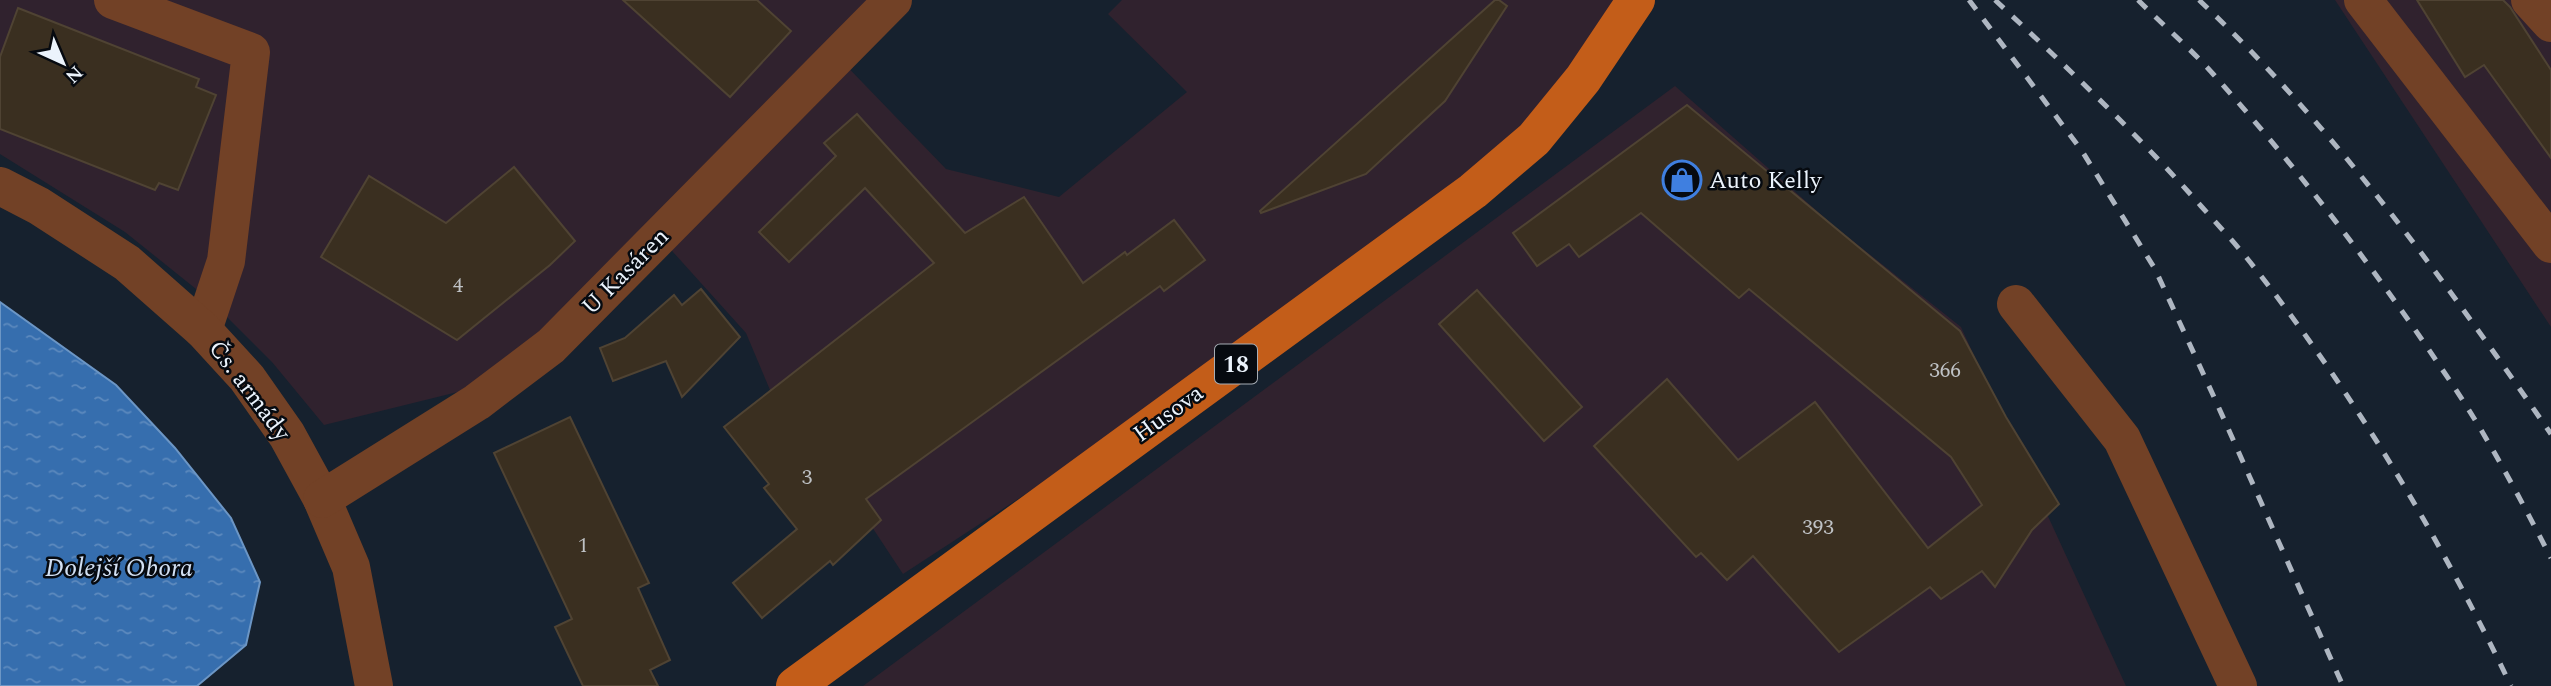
<svg xmlns="http://www.w3.org/2000/svg" width="2551" height="686" viewBox="0 0 2551 686" font-family="Spectral,serif">
  <style>
    .industrial { fill: #30222e }
    .water { fill: url(#water-ripples); stroke: #6c96c5; stroke-width: 2 }
    .building { fill: #3a2f20; stroke: #4f4333; stroke-width: 2 }
    .lines { fill: none; stroke-linecap: round; stroke-linejoin: round }
    .minor { stroke: #724126; stroke-width: 38 }
    .major { stroke: #c35d19; stroke-width: 38 }
    .rail { stroke: #aeb6c1; stroke-width: 5; stroke-dasharray: 12 12; stroke-linecap: butt }
    .labels { text-anchor: middle; stroke-width: 5; stroke-linejoin: round; paint-order: stroke }
    .number-label { font-size: 21px; fill: #bfc2c5 }
    .shield { fill: #060a10; stroke: #a6adb5; stroke-width: 2 }
    .shield-label { font-size: 23px; font-weight: bold; fill: #ebf3fc }
    .poi-label { font-size: 24px; fill: #ebf3fc; stroke: #060a10; text-anchor: start }
    .street-label { font-size: 24px; fill: #ebf3fc; stroke: #060a10 }
    .water-label { font-size: 26px; font-style: italic; fill: #d2e0f3; stroke: #060a10 }
  </style>
  <defs>
    <pattern id="water-ripples" width="26" height="14" patternUnits="userSpaceOnUse" patternTransform="scale(1.75)"><rect width="26" height="14" fill="#366eae"/><path d="M2 4q2-2 4 0t4 0M15 11q2-2 4 0t4 0" fill="none" stroke="#5d8abe"/></pattern>
  </defs>
  <rect width="100%" height="100%" fill="#16212e"/>
  <g class="industrial">
    <path d="M 0,0 L 882,0 L 490,384 L 324,425 L 272,362 L 211,301 L 125,232 L 0,154 Z"/>
    <path d="M 1122,0 L 1633,0 L 1518,147 L 1403,248 L 903,574 L 872,527 L 778,409 L 746,333 L 655,232 L 835,54 L 946,169 L 1059,197 L 1187,92 L 1108,14 Z"/>
    <path d="M 2335,0 L 2551,0 L 2551,327 Z"/>
    <path d="M 1675,86 L 1834,226 L 1961,327 L 2126,686 L 863,686 Z"/>
  </g>
  <path class="water" d="M 0,302 L 116,385 L 175,448 L 231,518 L 260,582 L 246,645 L 197,686 L 0,686 Z"/>
  <g class="building">
    <path d="M 623,0 L 757,0 L 791,31 L 730,97 Z"/>
    <path d="M 1495,0 L 1499,0 L 1507,6 L 1445,101 L 1366,174 L 1261,213 L 1260,211 Z"/>
    <path d="M 2417,0 L 2503,0 L 2510,7 L 2551,70 L 2551,158 L 2484,65 L 2465,77 Z"/>
    <path d="M 18,8 L 199,79 L 196,87 L 216,95 L 178,190 L 159,183 L 155,190 L 0,129 L 0,57 Z"/>
    <path d="M 1687,105 L 1960,331 L 2006,417 L 2059,504 L 2032,530 L 1995,587 L 1982,571 L 1941,599 L 1930,587 L 1839,652 L 1753,556 L 1727,580 L 1701,553 L 1696,557 L 1594,446 L 1667,379 L 1738,460 L 1815,402 L 1928,548 L 1982,505 L 1951,457 L 1749,289 L 1739,298 L 1641,213 L 1579,257 L 1569,244 L 1537,266 L 1513,233 Z"/>
    <path d="M 857,114 L 965,233 L 1024,197 L 1083,283 L 1125,252 L 1127,255 L 1174,220 L 1205,260 L 1164,291 L 1160,286 L 866,499 L 881,520 L 833,565 L 830,561 L 762,618 L 733,583 L 797,529 L 764,488 L 769,484 L 724,427 L 934,263 L 865,188 L 789,262 L 759,232 L 836,156 L 824,143 Z"/>
    <path d="M 514,167 L 575,241 L 550,265 L 457,340 L 321,257 L 369,176 L 446,223 Z"/>
    <path d="M 701,289 L 740,337 L 682,397 L 666,361 L 613,381 L 600,348 L 625,338 L 674,295 L 682,305 Z"/>
    <path d="M 1477,290 L 1582,407 L 1544,441 L 1439,324 Z"/>
    <path d="M 570,417 L 649,583 L 638,588 L 670,660 L 650,670 L 658,686 L 583,686 L 555,627 L 572,619 L 494,453 Z"/>
  </g>
  <g class="lines">
    <g class="minor">
      <path d="M 113,0 L 251,52 L 226,261 L 203,330"/>
      <path d="M 2363,0 L 2551,244"/>
      <path d="M 2530,0 L 2551,23"/>
      <path d="M 0,186 L 39,206 L 127,263 L 203,330 L 247,378 L 287,435 L 322,499 L 351,567 L 374,686"/>
      <path d="M 2016,304 L 2122,439 L 2238,686"/>
      <path d="M 322,499 L 477,402 L 551,346 L 893,0"/>
    </g>
    <path class="major" d="M 795,686 L 1473,191 L 1534,139 L 1583,79 L 1636,0"/>
    <g class="rail">
      <path d="M 1969,0 L 2082,151 L 2155,269 L 2214,397 L 2343,686"/>
      <path d="M 1995,0 C 2066,66 2137,134 2201,206 C 2218,225 2235,243 2250,262 C 2354,393 2439,536 2511,686"/>
      <path d="M 2138,0 C 2163,25 2190,48 2214,75 C 2301,172 2381,277 2454,387 C 2490,441 2521,500 2551,558"/>
      <path d="M 2199,0 C 2335,128 2445,281 2551,434"/>
    </g>
  </g>
  <defs>
    <symbol id="shop-ring" viewBox="-11 -11 22 22"><circle r="9.5" fill="#060a10" stroke="#3f7fe0" stroke-width="1.5"/><path d="M-5-2.5h2.3a2.7 3.5 0 0 1 5.4 0H5L5.5 6h-11ZM-1.5-2.5h3a1.5 2.3 0 0 0-3 0Z" fill="#3f7fe0"/></symbol>
  </defs>
  <g fill-rule="evenodd">
    <use href="#shop-ring" x="1660" y="158" width="44" height="44"/>
  </g>
  <g class="labels">
    <g class="number-label">
      <text x="458" y="292">4</text>
      <text x="1945" y="377">366</text>
      <text x="807" y="484">3</text>
      <text x="1818" y="534">393</text>
      <text x="583" y="552">1</text>
    </g>
    <rect class="shield" x="1215" y="344.5" width="42" height="39" rx="5"/>
    <g class="shield-label">
      <text x="1236" y="372">18</text>
    </g>
    <g class="poi-label">
      <text x="1709" y="188">Auto Kelly</text>
    </g>
    <g class="street-label">
      <text transform="translate(625 271) rotate(-45)" y="8">U Kasáren</text>
      <text transform="translate(250 390) rotate(53)" y="8">Čs. armády</text>
      <text transform="translate(1168 413) rotate(-36)" y="8">Husova</text>
    </g>
    <g class="water-label">
      <text x="119" y="576">Dolejší Obora</text>
    </g>
  </g>
  <g transform="translate(63 63) rotate(136)" stroke="#060a10" stroke-width="5" paint-order="stroke">
  <path d="M0-5L12 26L0 18L-12 26Z" fill="#ebf3fc"/>
  <text y="-10" font-size="19" font-weight="bold" text-anchor="middle" fill="#ebf3fc">N</text>
  </g>
</svg>
